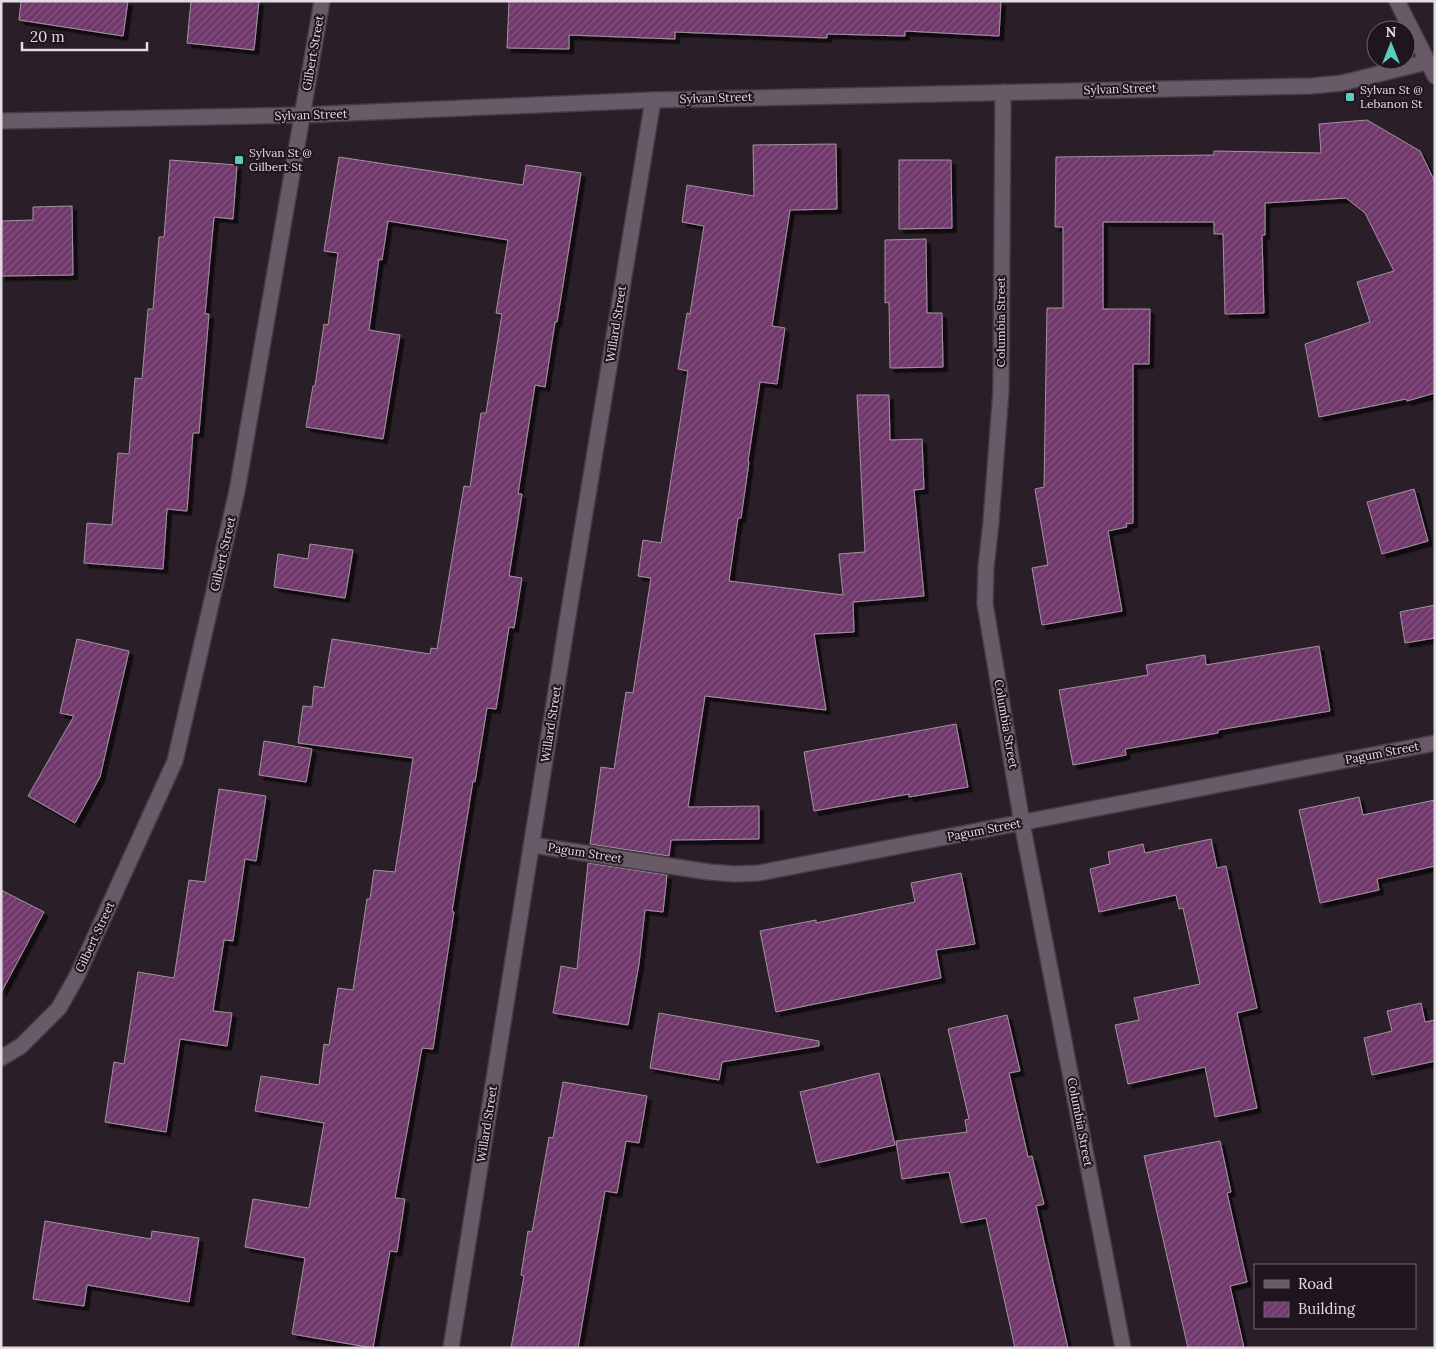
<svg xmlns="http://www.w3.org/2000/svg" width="1436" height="1349" viewBox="0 0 1436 1349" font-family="Lora,serif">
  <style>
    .building { fill: url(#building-hatch); stroke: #a2939f; filter: url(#shadow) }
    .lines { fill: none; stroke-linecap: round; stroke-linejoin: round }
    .street-casing { stroke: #443b43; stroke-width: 18 }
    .secondary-casing { stroke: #443b43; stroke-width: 18 }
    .street { stroke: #685a66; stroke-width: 15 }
    .secondary { stroke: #685a66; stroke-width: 15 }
    .poi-dot { fill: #5bcebb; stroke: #20151f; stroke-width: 2 }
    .labels { text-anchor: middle; stroke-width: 4; stroke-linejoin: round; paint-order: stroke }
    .street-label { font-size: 12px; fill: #e4dce3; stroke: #20151f }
    .poi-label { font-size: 12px; fill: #e4dce3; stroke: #20151f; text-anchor: start }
  </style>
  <defs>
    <pattern id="building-hatch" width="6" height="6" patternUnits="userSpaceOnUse" patternTransform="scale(1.25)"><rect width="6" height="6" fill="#70386b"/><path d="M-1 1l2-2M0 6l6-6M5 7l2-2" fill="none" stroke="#845480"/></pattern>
    <filter id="shadow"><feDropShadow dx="4.5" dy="4.5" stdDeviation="0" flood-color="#0009"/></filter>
  </defs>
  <rect width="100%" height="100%" fill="#2a1e28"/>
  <g class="building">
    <path d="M 21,1 L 128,1 L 123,36 L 19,20 Z"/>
    <path d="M 191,1 L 259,1 L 254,50 L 187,43 Z"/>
    <path d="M 509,1 L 1001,1 L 999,36 L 905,31 L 905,36 L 827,34 L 827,38 L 675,32 L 675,39 L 569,35 L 569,49 L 507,48 Z"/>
    <path d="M 1367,120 L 1420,151 L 1435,182 L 1435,393 L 1407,401 L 1406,399 L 1319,417 L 1305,344 L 1370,322 L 1357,282 L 1394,271 L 1365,213 L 1346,198 L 1265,203 L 1265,235 L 1262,235 L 1264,313 L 1225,314 L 1223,234 L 1214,234 L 1214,222 L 1103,222 L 1103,309 L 1150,309 L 1149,364 L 1133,364 L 1133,523 L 1126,524 L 1127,527 L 1108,531 L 1122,611 L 1042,625 L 1032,568 L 1048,565 L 1035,489 L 1044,487 L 1047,308 L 1063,308 L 1063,227 L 1055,227 L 1056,157 L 1214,155 L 1214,151 L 1321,153 L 1319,124 Z"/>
    <path d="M 836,144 L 837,209 L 790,210 L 772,326 L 785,328 L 777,384 L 760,382 L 748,461 L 749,462 L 741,518 L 738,518 L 729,581 L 843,595 L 839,554 L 865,552 L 857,395 L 889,395 L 890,440 L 922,439 L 924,489 L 914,490 L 924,596 L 853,602 L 854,632 L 814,634 L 826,710 L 705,696 L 688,807 L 759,806 L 759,839 L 671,840 L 669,856 L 590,844 L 601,767 L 614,769 L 626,692 L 633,693 L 651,578 L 638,576 L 643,540 L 661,543 L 688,371 L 678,369 L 687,313 L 690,314 L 704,226 L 682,222 L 687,185 L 754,196 L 753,145 Z"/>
    <path d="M 339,157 L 523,185 L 526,165 L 581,173 L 557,322 L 555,322 L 545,387 L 535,385 L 518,494 L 522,494 L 509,576 L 522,578 L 514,628 L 509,627 L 496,709 L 487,708 L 475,782 L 473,781 L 452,911 L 454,912 L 433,1049 L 422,1048 L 395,1198 L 405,1199 L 397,1252 L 390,1251 L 373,1348 L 292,1334 L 305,1258 L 245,1247 L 253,1199 L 309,1208 L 324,1123 L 255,1111 L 261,1076 L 319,1085 L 324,1044 L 329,1045 L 338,988 L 353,990 L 367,899 L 370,899 L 374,870 L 395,872 L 413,758 L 298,743 L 303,706 L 312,707 L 314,686 L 324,688 L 332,639 L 430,654 L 431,648 L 437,649 L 464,486 L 470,487 L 481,413 L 486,413 L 502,314 L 496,313 L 508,240 L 388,221 L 382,260 L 379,259 L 369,330 L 400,335 L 383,439 L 306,427 L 313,386 L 315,386 L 324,324 L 328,325 L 338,253 L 324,251 Z"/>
    <path d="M 170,160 L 237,165 L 233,219 L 214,217 L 205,314 L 209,314 L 199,433 L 193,433 L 187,511 L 167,509 L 163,569 L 84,563 L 87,523 L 112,525 L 118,453 L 129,454 L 135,378 L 142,379 L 148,309 L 153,309 L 159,237 L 164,237 Z"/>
    <path d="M 899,160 L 951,160 L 952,228 L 899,229 Z"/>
    <path d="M 72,206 L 73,275 L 1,276 L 1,221 L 33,220 L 33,207 Z"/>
    <path d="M 926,239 L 927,313 L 942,313 L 943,367 L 890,368 L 889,302 L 885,303 L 885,240 Z"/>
    <path d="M 1414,489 L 1428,541 L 1382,554 L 1367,502 Z"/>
    <path d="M 310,544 L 353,550 L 345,598 L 274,587 L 278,554 L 308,559 Z"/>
    <path d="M 1435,605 L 1435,638 L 1405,643 L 1400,612 Z"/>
    <path d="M 77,639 L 129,651 L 100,777 L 75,823 L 28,796 L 74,716 L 60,713 Z"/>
    <path d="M 1319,646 L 1330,711 L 1218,730 L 1218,733 L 1125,749 L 1126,755 L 1073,765 L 1059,690 L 1148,675 L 1146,665 L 1205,655 L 1206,665 Z"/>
    <path d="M 956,724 L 968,787 L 909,797 L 909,794 L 814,811 L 804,752 Z"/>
    <path d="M 264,741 L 312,749 L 306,782 L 259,775 Z"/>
    <path d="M 219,789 L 266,796 L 256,861 L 245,859 L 233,941 L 224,940 L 213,1011 L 232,1013 L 227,1046 L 180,1039 L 166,1132 L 105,1122 L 114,1062 L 124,1064 L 138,972 L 174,978 L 189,880 L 205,882 Z"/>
    <path d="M 1359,797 L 1363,815 L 1435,800 L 1435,866 L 1377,879 L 1379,890 L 1320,903 L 1299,810 Z"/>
    <path d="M 1211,839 L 1217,868 L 1226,866 L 1257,1008 L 1237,1013 L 1257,1108 L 1215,1117 L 1205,1067 L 1128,1084 L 1115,1025 L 1139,1020 L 1134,998 L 1200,984 L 1183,908 L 1179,909 L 1176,895 L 1099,912 L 1090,869 L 1110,864 L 1108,852 L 1143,844 L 1145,853 Z"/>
    <path d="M 588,863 L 667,875 L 663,912 L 645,910 L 639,964 L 628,1025 L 553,1013 L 561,966 L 577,969 Z"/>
    <path d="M 961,873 L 975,944 L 936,950 L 941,978 L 776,1012 L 760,931 L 816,920 L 816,923 L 915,902 L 911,883 Z"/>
    <path d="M 1,890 L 44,912 L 1,993 Z"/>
    <path d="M 1421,1003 L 1425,1022 L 1435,1020 L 1435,1061 L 1372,1075 L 1364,1038 L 1392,1031 L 1387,1011 Z"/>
    <path d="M 659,1013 L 819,1041 L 819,1046 L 722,1062 L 719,1080 L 650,1068 Z"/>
    <path d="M 1007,1015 L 1020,1071 L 1009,1073 L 1028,1157 L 1032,1156 L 1044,1204 L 1036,1206 L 1068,1348 L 1015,1348 L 986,1218 L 961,1223 L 949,1172 L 902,1179 L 896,1141 L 967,1132 L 965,1120 L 969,1119 L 948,1029 Z"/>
    <path d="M 879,1073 L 895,1145 L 817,1163 L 800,1092 Z"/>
    <path d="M 563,1082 L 647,1096 L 639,1143 L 626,1141 L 617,1193 L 605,1191 L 578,1348 L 511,1348 L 524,1276 L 521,1275 L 528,1231 L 532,1232 L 549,1137 L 553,1138 Z"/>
    <path d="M 1220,1141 L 1231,1192 L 1227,1193 L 1247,1282 L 1230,1286 L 1244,1348 L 1188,1348 L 1144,1156 Z"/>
    <path d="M 45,1221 L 151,1239 L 152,1231 L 199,1238 L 189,1302 L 87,1285 L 84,1306 L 33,1299 Z"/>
  </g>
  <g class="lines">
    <defs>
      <g id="street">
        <path d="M 1003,92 L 1001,390 L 991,522 L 986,567 L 985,604 L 1022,823 L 1123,1348"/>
        <path d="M 532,845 L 709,872 L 735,874 L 759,873 L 1435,743"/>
        <path d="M 1,1058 L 21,1046 L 59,1008 L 77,976 L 175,761 L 237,491 L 322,1"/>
        <path d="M 451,1348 L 569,610 L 653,100"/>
      </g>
      <g id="secondary">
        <path d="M 1397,1 L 1435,76"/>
        <path d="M 1,121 L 302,115 L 653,100 L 1311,86 L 1342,83 L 1427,62"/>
      </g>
    </defs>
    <use href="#street" class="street-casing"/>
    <use href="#secondary" class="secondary-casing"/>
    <use href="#street" class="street"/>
    <use href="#secondary" class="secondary"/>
  </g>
  <g class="poi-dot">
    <rect x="1345" y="92" width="10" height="10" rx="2.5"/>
    <rect x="234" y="155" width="10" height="10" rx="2.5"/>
  </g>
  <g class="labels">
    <g class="street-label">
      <text transform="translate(313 53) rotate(-80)" y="4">Gilbert Street</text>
      <text transform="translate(1120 89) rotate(-2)" y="4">Sylvan Street</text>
      <text transform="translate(716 98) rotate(-2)" y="4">Sylvan Street</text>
      <text transform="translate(311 115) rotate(-2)" y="4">Sylvan Street</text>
      <text transform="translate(1001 322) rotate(-90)" y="4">Columbia Street</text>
      <text transform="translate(616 324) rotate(-81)" y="4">Willard Street</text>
      <text transform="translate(223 554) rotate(-77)" y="4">Gilbert Street</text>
      <text transform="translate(551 724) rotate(-81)" y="4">Willard Street</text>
      <text transform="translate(1006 724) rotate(80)" y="4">Columbia Street</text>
      <text transform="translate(1382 753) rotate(-11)" y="4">Pagum Street</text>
      <text transform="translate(984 830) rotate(-11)" y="4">Pagum Street</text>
      <text transform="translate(585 853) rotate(9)" y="4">Pagum Street</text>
      <text transform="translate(95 937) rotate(-65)" y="4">Gilbert Street</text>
      <text transform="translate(1080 1122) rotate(79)" y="4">Columbia Street</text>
      <text transform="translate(487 1124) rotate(-81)" y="4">Willard Street</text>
    </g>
    <g class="poi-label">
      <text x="1360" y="94">Sylvan St @<tspan x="1360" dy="14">Lebanon St</tspan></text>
      <text x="249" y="157">Sylvan St @<tspan x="249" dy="14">Gilbert St</tspan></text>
    </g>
  </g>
  <rect width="1436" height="1349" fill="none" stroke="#e4dce3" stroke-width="5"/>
  <rect x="1254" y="1264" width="162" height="65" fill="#20151f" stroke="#6e656d"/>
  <rect x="1264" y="1280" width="25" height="8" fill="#685a66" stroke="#6e656d"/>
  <text x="1298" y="1289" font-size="15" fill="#e4dce3">Road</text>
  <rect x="1264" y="1302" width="25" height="15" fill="url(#building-hatch)" stroke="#6e656d"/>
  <text x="1298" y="1314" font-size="15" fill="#e4dce3">Building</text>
  <g transform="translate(1391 45)"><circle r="24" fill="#20151f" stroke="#6e656d"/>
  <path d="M0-4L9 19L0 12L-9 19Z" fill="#5bcebb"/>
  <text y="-8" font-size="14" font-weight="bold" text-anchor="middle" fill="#e4dce3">N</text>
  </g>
  <path d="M22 42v8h125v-8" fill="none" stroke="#e4dce3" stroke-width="2.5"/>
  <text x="30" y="42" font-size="15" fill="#e4dce3" stroke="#20151f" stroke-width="4" paint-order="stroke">20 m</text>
</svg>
